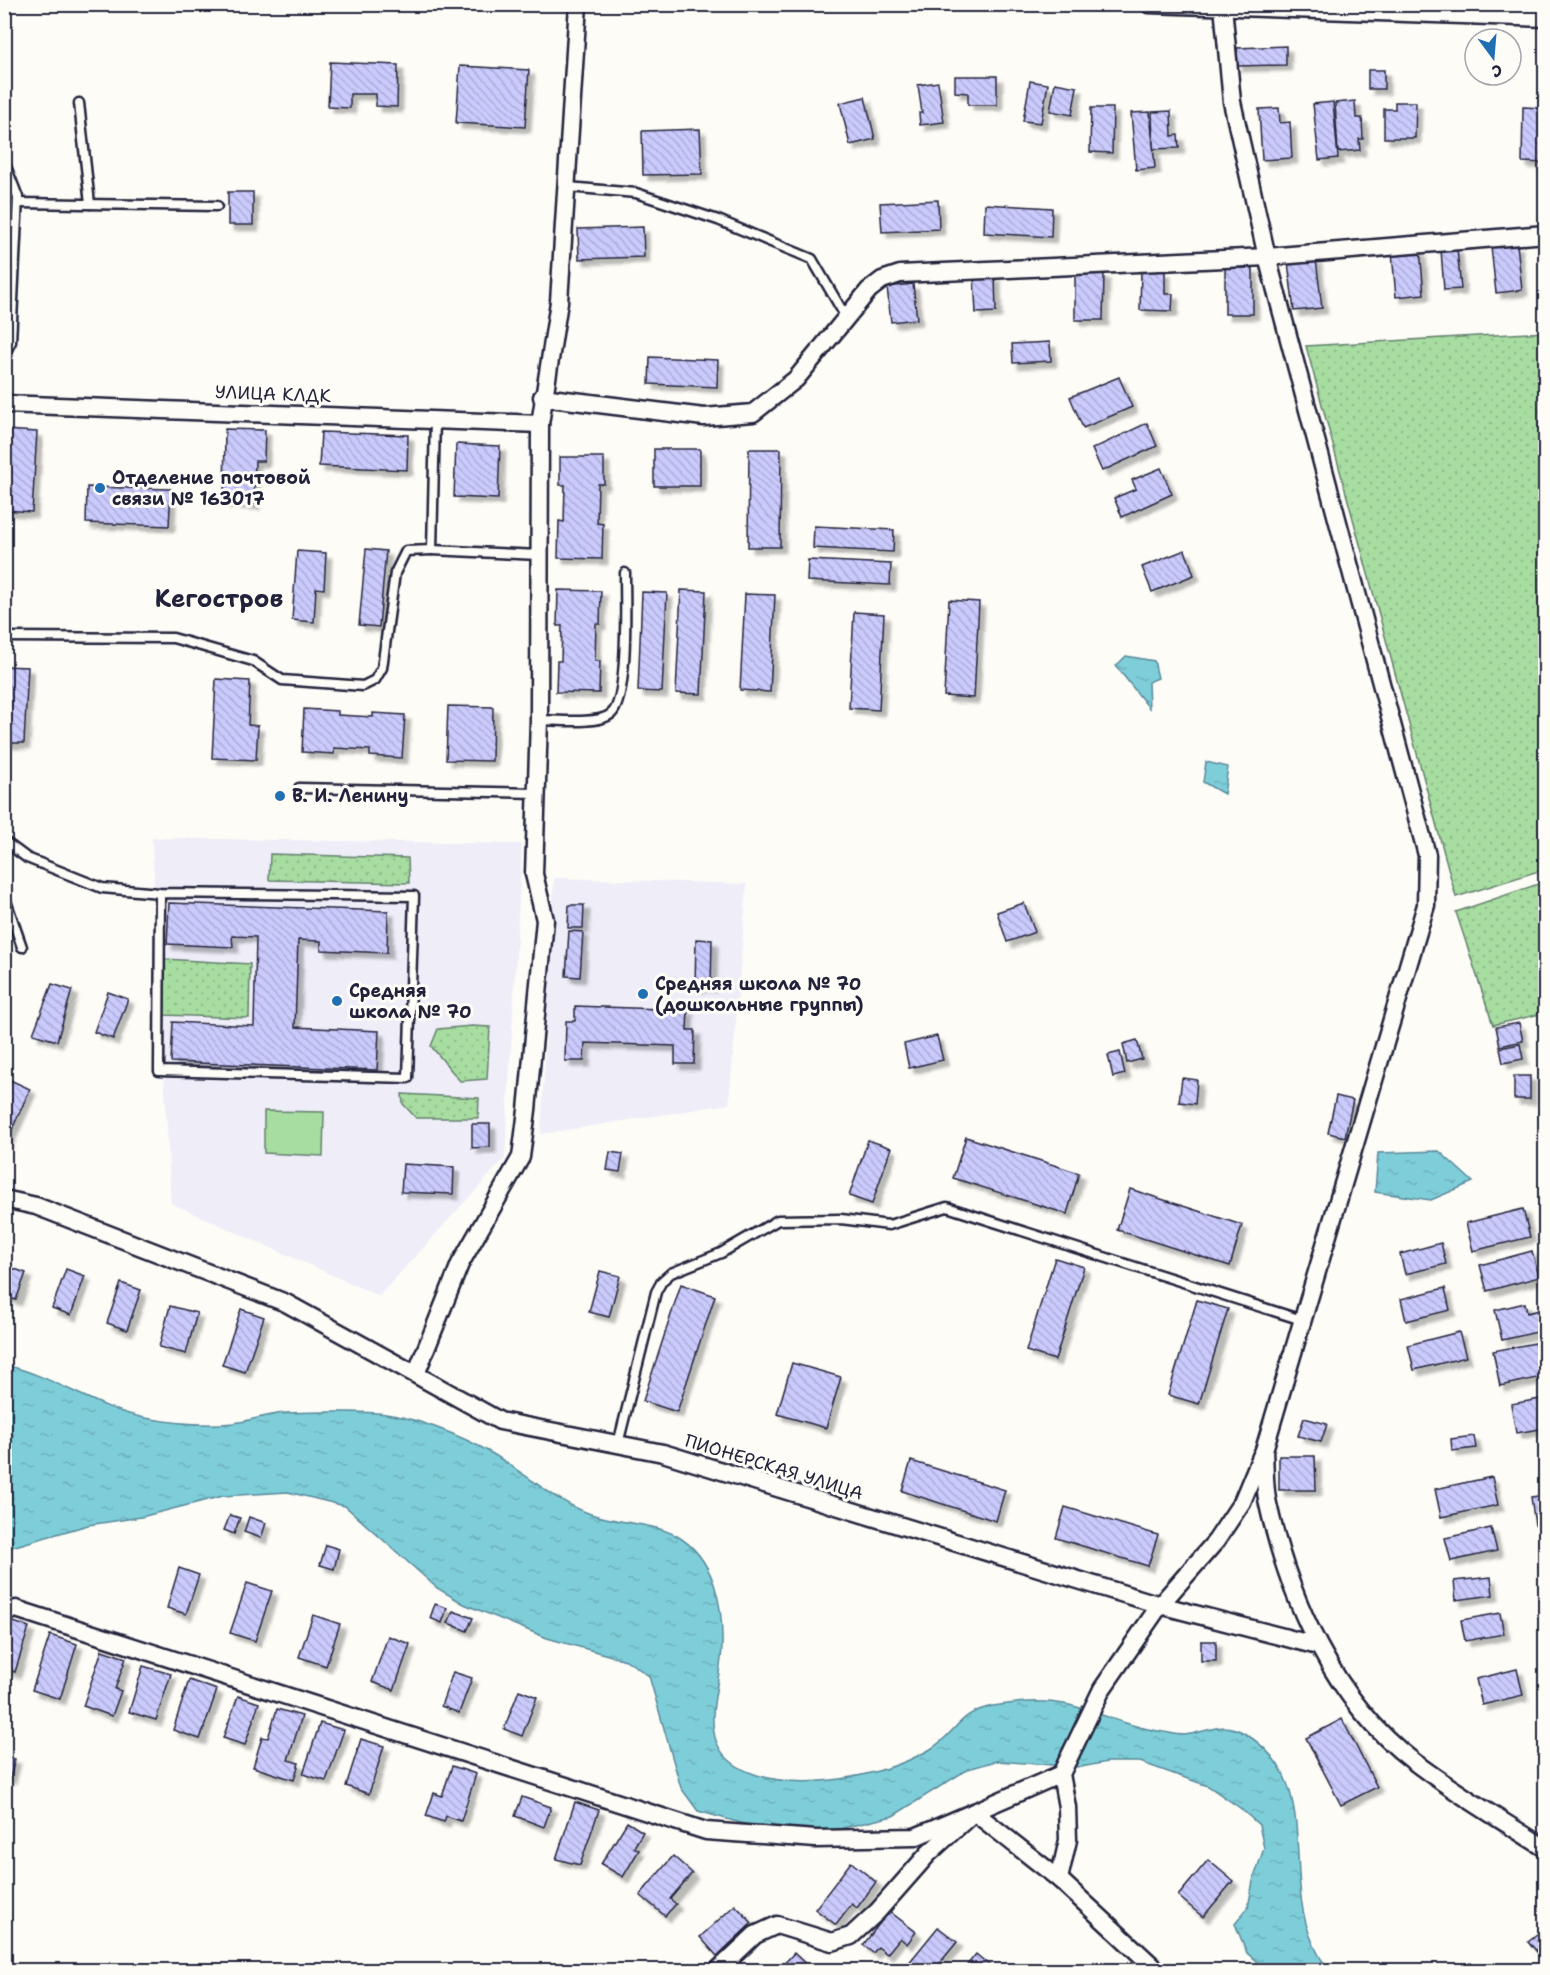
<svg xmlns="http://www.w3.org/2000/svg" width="1550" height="1975" viewBox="0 0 1550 1975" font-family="'Shantell Sans',sans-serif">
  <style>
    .built { fill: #eeedf8 }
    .grass { fill: url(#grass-dots); stroke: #64806e; stroke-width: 1.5 }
    .park { fill: #a7dda0; stroke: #64806e; stroke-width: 1.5 }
    .water { fill: url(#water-ripples); stroke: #59899a; stroke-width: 1.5 }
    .building { fill: url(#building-back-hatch); stroke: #22223b; stroke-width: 1.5; filter: url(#shadow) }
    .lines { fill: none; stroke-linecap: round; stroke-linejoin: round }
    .lane-casing { stroke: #22223b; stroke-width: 13 }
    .street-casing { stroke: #22223b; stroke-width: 21 }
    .lane { stroke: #fdfcf7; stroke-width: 8 }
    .street { stroke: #fdfcf7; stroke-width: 16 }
    .poi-dot { fill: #1f6fb2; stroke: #fdfcf7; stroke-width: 2 }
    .labels { text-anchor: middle; stroke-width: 6; stroke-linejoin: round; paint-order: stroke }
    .street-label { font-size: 18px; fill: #22223b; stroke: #fdfcf7 }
    .poi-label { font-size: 18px; font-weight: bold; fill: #22223b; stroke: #fdfcf7; text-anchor: start }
    .district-label { font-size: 24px; font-weight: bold; fill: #22223b; stroke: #fdfcf7 }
  </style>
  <defs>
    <pattern id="grass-dots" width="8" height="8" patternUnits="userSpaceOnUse" patternTransform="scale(1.5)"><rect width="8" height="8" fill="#a7dda0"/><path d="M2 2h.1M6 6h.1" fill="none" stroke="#8fbd8b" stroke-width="1.8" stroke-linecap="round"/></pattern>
    <pattern id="water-ripples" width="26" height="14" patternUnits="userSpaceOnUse" patternTransform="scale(1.5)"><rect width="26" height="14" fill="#7eced9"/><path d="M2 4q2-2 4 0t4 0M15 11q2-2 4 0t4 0" fill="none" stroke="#6db1bb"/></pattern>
    <pattern id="building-back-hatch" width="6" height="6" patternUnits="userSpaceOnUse" patternTransform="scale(1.5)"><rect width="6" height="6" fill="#cacafc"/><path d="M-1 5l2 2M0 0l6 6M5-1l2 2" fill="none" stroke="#adadd9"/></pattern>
    <filter id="shadow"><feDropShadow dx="5.5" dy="5.5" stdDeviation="1.5" flood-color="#0004"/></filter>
  </defs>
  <rect width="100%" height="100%" fill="#fdfcf7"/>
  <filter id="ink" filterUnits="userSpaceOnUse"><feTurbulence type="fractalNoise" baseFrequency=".0167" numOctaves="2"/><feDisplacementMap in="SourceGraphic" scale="12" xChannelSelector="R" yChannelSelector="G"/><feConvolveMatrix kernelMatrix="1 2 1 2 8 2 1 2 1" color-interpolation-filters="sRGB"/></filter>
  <g filter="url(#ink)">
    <g class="built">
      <path d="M 152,838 L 522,844 L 505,1158 L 379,1296 L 171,1203 Z"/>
      <path d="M 554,878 L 747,884 L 729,1104 L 541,1134 Z"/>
    </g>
    <g class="grass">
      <path d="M 1545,332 L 1545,869 L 1456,897 L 1306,346 Z"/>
      <path d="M 270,854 L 408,858 L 409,883 L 269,880 Z"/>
      <path d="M 1544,882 L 1545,1013 L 1493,1025 L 1456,912 Z"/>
      <path d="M 164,959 L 250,964 L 249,1018 L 164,1015 Z"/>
      <path d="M 472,1026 L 490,1027 L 487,1079 L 460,1081 L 431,1046 L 438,1029 Z"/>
      <path d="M 402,1094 L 479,1098 L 478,1118 L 416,1118 L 403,1104 Z"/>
    </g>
    <path class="park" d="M 264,1111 L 324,1112 L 323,1156 L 264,1153 Z"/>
    <g class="water">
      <path d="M 1126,656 L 1154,661 L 1158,678 L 1148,682 L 1149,708 L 1116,666 Z"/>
      <path d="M 1206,762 L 1228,767 L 1224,794 L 1203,782 Z"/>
      <path d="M 1439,1151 L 1473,1182 L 1431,1200 L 1375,1192 L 1378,1153 Z"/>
      <path d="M 5,1365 C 54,1376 95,1408 145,1418 C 173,1423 206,1426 234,1423 C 252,1420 269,1414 287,1413 C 315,1412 347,1411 376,1413 C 410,1415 463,1436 493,1454 C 523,1472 550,1497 583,1511 C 612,1524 649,1521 677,1536 C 715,1558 723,1606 722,1646 C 721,1694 687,1753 757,1775 C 807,1791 884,1776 929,1750 C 958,1733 956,1713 993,1706 C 1016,1702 1042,1700 1064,1704 C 1096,1710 1123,1726 1158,1731 C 1166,1732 1176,1735 1184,1735 C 1206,1733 1222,1720 1244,1733 C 1324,1780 1281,1874 1313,1943 C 1319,1956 1322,1964 1334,1970 L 1266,1970 L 1247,1953 L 1235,1924 L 1248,1908 L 1253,1881 L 1264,1848 L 1259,1825 L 1240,1808 L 1208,1786 L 1140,1762 L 1107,1762 L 1081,1767 L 996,1761 L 968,1769 L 893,1816 L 839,1829 L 810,1832 L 752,1826 L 698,1811 L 681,1788 L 649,1676 L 626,1660 L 547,1638 L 464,1604 L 437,1588 L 345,1506 L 288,1492 L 223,1496 L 141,1517 L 88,1525 L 5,1549 Z"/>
    </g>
    <g class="building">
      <path d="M 1286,46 L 1286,65 L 1237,66 L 1237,48 Z"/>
      <path d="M 330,62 L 398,65 L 397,107 L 376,106 L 376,94 L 350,94 L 350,108 L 328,107 Z"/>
      <path d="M 460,66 L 529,70 L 525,127 L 456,123 Z"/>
      <rect x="1368" y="70" width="16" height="19"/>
      <path d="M 955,76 L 997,76 L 997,105 L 968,105 L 968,93 L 955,92 Z"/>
      <path d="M 1030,81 L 1048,84 L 1041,123 L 1023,121 Z"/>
      <path d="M 938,82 L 944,122 L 920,125 L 919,113 L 922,113 L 918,85 Z"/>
      <path d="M 1055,83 L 1077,87 L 1072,115 L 1050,111 Z"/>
      <path d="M 865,97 L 875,139 L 850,145 L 840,103 Z"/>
      <path d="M 1355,101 L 1356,118 L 1362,118 L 1363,139 L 1359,139 L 1360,150 L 1338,152 L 1335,103 Z"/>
      <path d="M 1333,102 L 1338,158 L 1319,160 L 1313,104 Z"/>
      <path d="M 1395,102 L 1416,102 L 1415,138 L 1384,138 L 1384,109 L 1395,109 Z"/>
      <path d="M 1523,107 L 1543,108 L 1546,163 L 1522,162 Z"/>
      <path d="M 1091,108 L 1113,108 L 1112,153 L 1090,152 Z"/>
      <path d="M 1279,108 L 1280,123 L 1290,122 L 1292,158 L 1262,160 L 1259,109 Z"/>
      <path d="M 1171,111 L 1172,136 L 1178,135 L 1179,148 L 1153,149 L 1152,112 Z"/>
      <path d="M 1150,112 L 1155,168 L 1136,170 L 1131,113 Z"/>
      <path d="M 700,129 L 702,174 L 643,175 L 642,131 Z"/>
      <rect x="228" y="192" width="25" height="33"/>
      <path d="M 938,200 L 939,229 L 882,232 L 880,203 Z"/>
      <path d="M 985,204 L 1052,208 L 1051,237 L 984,233 Z"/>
      <path d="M 643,227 L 644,257 L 579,259 L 578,229 Z"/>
      <path d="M 1517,244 L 1522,290 L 1496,293 L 1491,247 Z"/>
      <path d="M 1457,249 L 1461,289 L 1444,290 L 1441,250 Z"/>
      <path d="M 1420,250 L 1424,294 L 1396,297 L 1392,253 Z"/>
      <path d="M 1316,259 L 1322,308 L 1294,311 L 1288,262 Z"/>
      <rect x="1225" y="268" width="28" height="46"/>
      <path d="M 1141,271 L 1165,271 L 1165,294 L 1173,294 L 1172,311 L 1140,310 Z"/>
      <path d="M 1075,273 L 1104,274 L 1103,320 L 1075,320 Z"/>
      <path d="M 995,276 L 996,312 L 976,313 L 974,277 Z"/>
      <path d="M 913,284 L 917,319 L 891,322 L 887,287 Z"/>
      <path d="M 1050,342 L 1051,361 L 1013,363 L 1012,344 Z"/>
      <path d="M 650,357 L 718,360 L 717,387 L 649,384 Z"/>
      <path d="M 1119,377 L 1132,407 L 1083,428 L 1070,397 Z"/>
      <path d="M 1147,423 L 1157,446 L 1102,471 L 1092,449 Z"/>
      <path d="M 225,429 L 265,430 L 264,461 L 255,461 L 254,504 L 224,503 Z"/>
      <path d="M 4,430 L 37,432 L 32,512 L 4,510 Z"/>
      <path d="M 321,432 L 408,435 L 407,470 L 319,466 Z"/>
      <path d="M 456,444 L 500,446 L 498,499 L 454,497 Z"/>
      <rect x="654" y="449" width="46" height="37"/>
      <path d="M 749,449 L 781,449 L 780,547 L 748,547 Z"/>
      <path d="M 560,457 L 604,457 L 604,484 L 598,484 L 597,523 L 603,524 L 602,559 L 558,558 L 559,521 L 564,522 L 565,485 L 560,485 Z"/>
      <path d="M 1161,468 L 1172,494 L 1122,517 L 1114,498 L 1136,489 L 1132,480 Z"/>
      <path d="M 87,487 L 171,489 L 169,526 L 86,523 Z"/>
      <path d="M 814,526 L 894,530 L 893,552 L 813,548 Z"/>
      <path d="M 366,549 L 386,551 L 379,627 L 359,625 Z"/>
      <path d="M 1185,550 L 1194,575 L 1152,592 L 1142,567 Z"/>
      <path d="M 297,551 L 326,553 L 324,589 L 316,588 L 314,622 L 292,620 Z"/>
      <path d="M 808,560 L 891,564 L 890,585 L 807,581 Z"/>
      <path d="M 558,590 L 601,591 L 600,624 L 596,624 L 595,661 L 600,661 L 599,693 L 556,692 L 557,661 L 561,661 L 562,626 L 557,626 Z"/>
      <path d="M 681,590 L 706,591 L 701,694 L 676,693 Z"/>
      <path d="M 642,592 L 667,593 L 662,692 L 638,691 Z"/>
      <path d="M 745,594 L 775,595 L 770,692 L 740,690 Z"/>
      <path d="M 949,600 L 979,602 L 974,698 L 944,696 Z"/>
      <path d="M 854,612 L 884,614 L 879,710 L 849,708 Z"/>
      <path d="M 4,666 L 28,667 L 24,743 L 4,743 Z"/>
      <path d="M 216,679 L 250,681 L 248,725 L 258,726 L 256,760 L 212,758 Z"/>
      <path d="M 448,706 L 493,707 L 492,761 L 446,760 Z"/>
      <path d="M 304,709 L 338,711 L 338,715 L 373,717 L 373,713 L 405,715 L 402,758 L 370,756 L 370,750 L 334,748 L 334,754 L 302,752 Z"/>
      <path d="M 169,903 L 388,911 L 387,953 L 321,950 L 321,941 L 298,940 L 295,1027 L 379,1031 L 377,1070 L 171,1062 L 173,1022 L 254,1026 L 256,937 L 232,936 L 233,947 L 167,944 Z"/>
      <path d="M 1024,903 L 1035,932 L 1007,942 L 997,912 Z"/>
      <path d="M 569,905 L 584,905 L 583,928 L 568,928 Z"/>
      <path d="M 569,931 L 583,932 L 580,977 L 566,976 Z"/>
      <path d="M 696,939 L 712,940 L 711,986 L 695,986 Z"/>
      <path d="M 52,984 L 72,990 L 57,1041 L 33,1034 Z"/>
      <path d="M 108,992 L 128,999 L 113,1039 L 94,1032 Z"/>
      <path d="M 575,1006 L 688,1010 L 687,1030 L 695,1030 L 694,1064 L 675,1064 L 675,1046 L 585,1043 L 584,1061 L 565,1061 L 566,1021 L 575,1021 Z"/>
      <path d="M 1519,1023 L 1523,1041 L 1500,1046 L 1496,1027 Z"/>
      <path d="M 937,1036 L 943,1060 L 909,1068 L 904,1044 Z"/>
      <path d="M 1137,1040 L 1142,1059 L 1127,1063 L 1123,1044 Z"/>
      <path d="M 1520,1044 L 1523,1059 L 1503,1063 L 1500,1048 Z"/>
      <path d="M 1120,1052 L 1125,1074 L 1113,1077 L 1108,1055 Z"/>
      <rect x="1514" y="1076" width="16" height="23"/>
      <path d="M 1182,1078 L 1197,1080 L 1195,1104 L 1179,1102 Z"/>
      <path d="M 8,1079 L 30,1089 L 6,1143 L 4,1086 Z"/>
      <path d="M 1336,1096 L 1353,1100 L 1345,1137 L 1328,1133 Z"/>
      <path d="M 472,1124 L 490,1124 L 490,1147 L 472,1148 Z"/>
      <path d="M 966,1137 L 1079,1173 L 1067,1214 L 953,1178 Z"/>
      <path d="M 868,1140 L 891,1148 L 872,1204 L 849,1196 Z"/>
      <path d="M 610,1152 L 623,1154 L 620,1172 L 607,1170 Z"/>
      <path d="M 403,1164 L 454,1167 L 453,1194 L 401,1192 Z"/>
      <path d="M 1130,1189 L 1242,1225 L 1230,1266 L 1117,1230 Z"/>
      <path d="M 1523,1209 L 1530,1237 L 1473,1251 L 1466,1223 Z"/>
      <path d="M 1441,1243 L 1446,1264 L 1405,1274 L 1400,1254 Z"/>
      <path d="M 1532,1251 L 1539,1277 L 1487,1291 L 1480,1265 Z"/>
      <path d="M 1055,1258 L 1084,1267 L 1055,1360 L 1026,1351 Z"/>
      <path d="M 12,1268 L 26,1273 L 16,1300 L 4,1296 Z"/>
      <path d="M 66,1269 L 85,1276 L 71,1315 L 52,1308 Z"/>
      <path d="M 600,1271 L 620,1276 L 609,1317 L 589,1312 Z"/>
      <path d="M 121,1283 L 141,1290 L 127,1330 L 107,1323 Z"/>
      <path d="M 681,1284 L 715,1296 L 677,1412 L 643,1401 Z"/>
      <path d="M 1445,1288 L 1450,1310 L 1406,1321 L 1401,1299 Z"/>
      <path d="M 1197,1300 L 1228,1309 L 1199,1404 L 1168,1395 Z"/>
      <path d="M 1525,1303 L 1527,1313 L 1543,1309 L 1546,1330 L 1502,1340 L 1495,1310 Z"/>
      <path d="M 170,1306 L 197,1313 L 186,1354 L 159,1347 Z"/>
      <path d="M 241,1309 L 264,1317 L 245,1372 L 222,1365 Z"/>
      <path d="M 1459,1332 L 1466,1357 L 1414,1370 L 1408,1345 Z"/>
      <path d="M 1546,1341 L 1546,1376 L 1500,1386 L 1493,1351 Z"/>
      <path d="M 792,1363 L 841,1377 L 826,1428 L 777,1414 Z"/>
      <path d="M 1546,1398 L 1546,1428 L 1516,1433 L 1511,1404 Z"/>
      <path d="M 1304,1418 L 1327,1424 L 1321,1442 L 1298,1436 Z"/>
      <path d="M 1474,1436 L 1476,1448 L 1452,1451 L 1451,1439 Z"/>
      <path d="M 1279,1456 L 1315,1456 L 1316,1490 L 1279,1490 Z"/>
      <path d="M 911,1461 L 1005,1490 L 996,1521 L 902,1491 Z"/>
      <path d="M 1492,1477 L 1498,1505 L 1441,1517 L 1435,1489 Z"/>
      <path d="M 1546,1495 L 1546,1523 L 1535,1525 L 1531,1497 Z"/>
      <path d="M 1065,1507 L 1158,1535 L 1148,1566 L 1056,1538 Z"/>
      <path d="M 230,1515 L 240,1518 L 234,1534 L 224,1530 Z"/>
      <path d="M 249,1517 L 266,1523 L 261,1538 L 244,1532 Z"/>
      <path d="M 1491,1528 L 1497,1551 L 1451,1561 L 1445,1538 Z"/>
      <path d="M 1546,1541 L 1546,1565 L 1541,1542 Z"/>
      <path d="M 326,1545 L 339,1549 L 334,1569 L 320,1565 Z"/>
      <path d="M 179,1568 L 199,1575 L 186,1614 L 167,1608 Z"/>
      <path d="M 1491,1577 L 1493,1595 L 1456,1600 L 1454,1581 Z"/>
      <path d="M 247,1583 L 272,1591 L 255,1641 L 230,1633 Z"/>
      <path d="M 435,1604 L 447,1608 L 442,1623 L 430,1618 Z"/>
      <path d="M 453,1611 L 473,1618 L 467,1631 L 448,1623 Z"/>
      <path d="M 1500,1613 L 1504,1634 L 1465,1641 L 1461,1620 Z"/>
      <path d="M 313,1615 L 340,1624 L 326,1666 L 299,1657 Z"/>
      <path d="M 4,1619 L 29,1627 L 15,1672 L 4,1669 Z"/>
      <path d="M 50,1635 L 77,1644 L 60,1699 L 32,1690 Z"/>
      <path d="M 388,1636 L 410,1644 L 394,1690 L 372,1682 Z"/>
      <rect x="1201" y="1641" width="15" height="20"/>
      <path d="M 102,1650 L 126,1658 L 115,1689 L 121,1691 L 112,1716 L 83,1706 Z"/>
      <path d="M 143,1666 L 171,1674 L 156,1720 L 129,1712 Z"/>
      <path d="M 1517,1669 L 1523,1695 L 1482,1705 L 1476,1679 Z"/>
      <path d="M 453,1672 L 472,1678 L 459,1713 L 441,1706 Z"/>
      <path d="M 189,1680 L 217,1690 L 200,1739 L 173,1730 Z"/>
      <path d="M 519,1690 L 537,1697 L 522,1736 L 504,1729 Z"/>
      <path d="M 238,1696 L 259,1703 L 245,1745 L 223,1738 Z"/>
      <path d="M 277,1709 L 302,1716 L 288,1760 L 299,1763 L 294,1780 L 253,1767 L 262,1737 L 268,1738 Z"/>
      <path d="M 1342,1719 L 1377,1787 L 1341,1805 L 1306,1738 Z"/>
      <path d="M 320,1723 L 344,1730 L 326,1781 L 303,1774 Z"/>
      <path d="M 361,1739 L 384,1746 L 369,1794 L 346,1786 Z"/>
      <path d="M 4,1756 L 15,1759 L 10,1778 L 4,1777 Z"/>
      <path d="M 452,1766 L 476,1774 L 461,1821 L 446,1816 L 444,1822 L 426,1816 L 434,1793 L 442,1796 Z"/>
      <path d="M 522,1797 L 551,1807 L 544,1827 L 515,1816 Z"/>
      <path d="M 575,1802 L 599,1810 L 580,1865 L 556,1859 Z"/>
      <path d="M 627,1822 L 643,1832 L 634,1847 L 639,1850 L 623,1877 L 601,1864 Z"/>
      <path d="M 673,1856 L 692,1873 L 670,1899 L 676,1904 L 665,1916 L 640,1895 Z"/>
      <path d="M 1208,1860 L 1233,1881 L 1203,1917 L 1178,1896 Z"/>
      <path d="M 851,1862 L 876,1882 L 857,1908 L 852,1904 L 836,1925 L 815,1909 Z"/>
      <path d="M 735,1905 L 752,1923 L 717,1956 L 700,1937 Z"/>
      <path d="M 889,1911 L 916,1932 L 907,1944 L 900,1938 L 887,1954 L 878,1947 L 873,1953 L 863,1945 Z"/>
      <path d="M 938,1927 L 957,1942 L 934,1970 L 903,1970 Z"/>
      <path d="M 1546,1927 L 1546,1963 L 1528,1941 Z"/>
      <path d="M 794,1953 L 812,1970 L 778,1970 Z"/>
      <path d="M 976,1954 L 995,1970 L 963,1970 Z"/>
    </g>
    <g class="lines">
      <defs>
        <g id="lane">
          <path d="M 79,103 L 90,204"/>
          <path d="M 4,161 L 18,197 L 11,342 L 4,355"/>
          <path d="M 568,187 L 636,193 L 718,220 L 812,259 L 847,319"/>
          <path d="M 18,203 L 217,206"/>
          <path d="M 432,550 L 539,555"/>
          <path d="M 4,637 L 173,638 L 253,661 L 282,680 L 363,686 L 375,680 L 382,668 L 395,573 L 406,551 L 432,550 L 435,419"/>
          <path d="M 539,720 C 556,720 598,725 611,714 C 629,700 625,598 625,573"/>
          <path d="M 299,788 L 536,793"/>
          <path d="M 4,841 L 27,858 L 102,888 L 160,893 L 414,896 L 408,1078 L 159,1071 L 160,893"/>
          <path d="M 4,895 L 22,947"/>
          <path d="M 618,1444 L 656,1292 L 662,1281 L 671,1273 L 721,1253 L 778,1220 L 841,1219 L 889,1225 L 947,1207 L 1302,1320"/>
        </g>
        <g id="street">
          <path d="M 1149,4 L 1546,18"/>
          <path d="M 1223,6 L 1232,102 L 1267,257 L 1427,855 L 1426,905 L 1264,1450 C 1265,1468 1264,1487 1268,1504 C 1289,1599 1334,1701 1413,1761 C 1455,1793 1502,1820 1546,1849"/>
          <path d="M 542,397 L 704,417 L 753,413 L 796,379 L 869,290 L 882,280 L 900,274 L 1267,257 L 1546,234"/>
          <path d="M 4,404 L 540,424"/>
          <path d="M 4,1199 L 36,1206 L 286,1303 L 500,1421 L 663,1453 L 1160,1605 L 1318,1646"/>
          <path d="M 416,1374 L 460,1264 L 521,1157 L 527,1110 L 545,920 L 534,874 L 539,720 L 540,424 L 559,302 L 578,4"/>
          <path d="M 4,1613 L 16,1609 L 706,1831 L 816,1839 L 915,1837 L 974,1812 L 1059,1879 L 1157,1970"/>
          <path d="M 1059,1879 L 1068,1840 L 1067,1807 L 1061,1774 L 1102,1689 L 1160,1605 L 1216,1541 L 1242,1502 L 1262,1454"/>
          <path d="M 718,1970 L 755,1935 L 777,1925 L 832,1942 L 851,1936 L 877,1912 L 928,1854 L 974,1812 L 1061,1774"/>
        </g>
      </defs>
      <use href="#lane" class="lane-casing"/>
      <use href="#street" class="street-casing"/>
      <use href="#lane" class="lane"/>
      <use href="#street" class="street"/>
    </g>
  </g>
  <g class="poi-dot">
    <circle cx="100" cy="488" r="6"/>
    <circle cx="280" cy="796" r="6"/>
    <circle cx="643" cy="994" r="6"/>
    <circle cx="337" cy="1001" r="6"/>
  </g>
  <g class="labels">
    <g class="street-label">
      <text transform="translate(273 394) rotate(2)" y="6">УЛИЦА КЛДК</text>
      <text transform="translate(774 1467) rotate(17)" y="6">ПИОНЕРСКАЯ УЛИЦА</text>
    </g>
    <g class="poi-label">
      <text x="112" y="484">Отделение почтовой<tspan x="112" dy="21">связи № 163017</tspan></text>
      <text x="292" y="802">В. И. Ленину</text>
      <text x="655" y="990">Средняя школа № 70<tspan x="655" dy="21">(дошкольные группы)</tspan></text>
      <text x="349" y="997">Средняя<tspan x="349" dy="21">школа № 70</tspan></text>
    </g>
    <g class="district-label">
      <text x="219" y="607">Кегостров</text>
    </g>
  </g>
  <rect width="1550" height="1975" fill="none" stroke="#fdfcf7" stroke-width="24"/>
  <rect x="12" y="12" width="1526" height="1951" fill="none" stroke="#22223b" stroke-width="2" filter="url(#ink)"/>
  <g transform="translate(1493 57) rotate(164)"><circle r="28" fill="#fdfcf7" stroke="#a5a5ac" stroke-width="1.5"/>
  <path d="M0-4.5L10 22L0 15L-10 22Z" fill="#1f6fb2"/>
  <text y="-9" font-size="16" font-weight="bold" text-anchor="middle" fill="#22223b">С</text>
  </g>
</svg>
